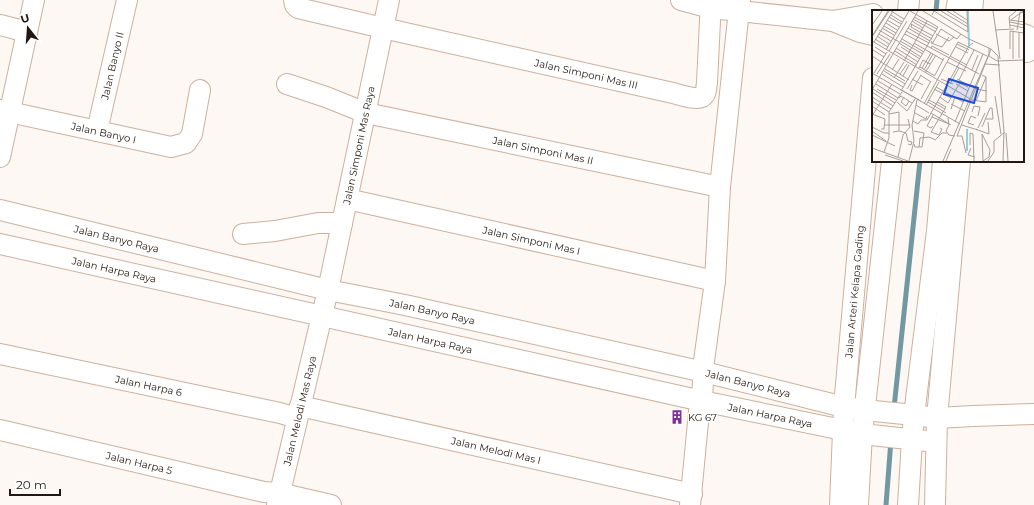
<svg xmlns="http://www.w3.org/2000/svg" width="1034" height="505" viewBox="0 0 1034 505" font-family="Montserrat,sans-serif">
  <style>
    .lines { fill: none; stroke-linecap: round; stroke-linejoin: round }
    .stream { stroke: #7298a3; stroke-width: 5 }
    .minor-casing { stroke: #cdb09d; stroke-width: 22 }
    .minor { stroke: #fff; stroke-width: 20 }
    .labels { text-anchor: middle; stroke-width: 3; stroke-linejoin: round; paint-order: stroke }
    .street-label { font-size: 10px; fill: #221811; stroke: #fff }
    .poi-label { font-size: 10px; fill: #221811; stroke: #fff; text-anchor: start }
    .inset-river { fill: none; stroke: #94cfe2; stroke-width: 2 }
    .inset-road { fill: none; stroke: #a69e99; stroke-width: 1 }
    .view { fill: #1d4ed8; fill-opacity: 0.15; stroke: #1d4ed8; stroke-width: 2 }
    .inset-edge { fill: none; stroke: #221811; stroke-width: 2 }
  </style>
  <rect width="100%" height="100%" fill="#fef8f4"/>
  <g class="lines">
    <g class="stream">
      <path d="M 936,11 L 937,0"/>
      <path d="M 894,408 L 920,161"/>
      <path d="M 886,505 L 891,440"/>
    </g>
    <defs>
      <g id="minor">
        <path id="s1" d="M 294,0 L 295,5 L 298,8 L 383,28 L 673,93 C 680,95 700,102 704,95 C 707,92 706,86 707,83 L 711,0"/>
        <path d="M 681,0 L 711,8 L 833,21 L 873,14"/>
        <path d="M 908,11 L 909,0"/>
        <path d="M 956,11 L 958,0"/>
        <path d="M 972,11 L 973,0"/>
        <path d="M 833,21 L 860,32 L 873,35"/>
        <path d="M 0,25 L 27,32"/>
        <path d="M 1023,34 L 1026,35 L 1034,39"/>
        <path d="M 1023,52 L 1027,52 L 1034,48"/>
        <path id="s2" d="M 287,84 L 326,97 L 366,113 L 720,187"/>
        <path id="s3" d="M 0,110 L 171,147 L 186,143 L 192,134 L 200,90"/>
        <path id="s4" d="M 97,131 L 127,0"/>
        <path d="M 0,157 L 34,0"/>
        <path id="s5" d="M 347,199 L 715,281"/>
        <path id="s6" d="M 0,210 L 328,290 L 405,305 L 704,372 L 844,407 L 864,410 L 914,415 L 937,418 L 973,416 L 1034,414"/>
        <path d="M 243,234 L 275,231 L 318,223 L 342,223"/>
        <path id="s7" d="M 0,244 L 702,401 L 862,434 L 936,442"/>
        <path id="s8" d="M 0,354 L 280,413 L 297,418"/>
        <path id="s9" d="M 300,406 L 692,494"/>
        <path id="s10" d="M 0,430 L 264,492 L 279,493 L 331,505"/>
        <path id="s11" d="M 277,505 L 328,290 L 389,0"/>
        <path d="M 690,505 L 699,412 L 702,401 L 704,361 L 715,281 L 720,187 L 740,0"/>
        <path id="s12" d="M 840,505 L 844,407 L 873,78"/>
        <path d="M 858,505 L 862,434 L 892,161"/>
        <path d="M 908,505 L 912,440 L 914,415 L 937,231 L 943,161"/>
        <path d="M 935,505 L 937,418 L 960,161"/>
      </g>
    </defs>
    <use href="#minor" class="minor-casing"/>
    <use href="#minor" class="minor"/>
  </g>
  <defs>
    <symbol id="building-bare" viewBox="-9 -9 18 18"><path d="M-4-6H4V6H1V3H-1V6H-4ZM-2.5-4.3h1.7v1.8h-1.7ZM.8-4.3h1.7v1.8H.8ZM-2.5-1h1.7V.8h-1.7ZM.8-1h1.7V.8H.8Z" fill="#7f2c9c" stroke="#fff" stroke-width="2.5" paint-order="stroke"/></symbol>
  </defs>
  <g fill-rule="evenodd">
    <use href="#building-bare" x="667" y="407" width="20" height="20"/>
  </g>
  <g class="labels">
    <g class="street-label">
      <text dy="4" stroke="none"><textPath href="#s4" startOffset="67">Jalan Banyo II</textPath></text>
      <text dy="4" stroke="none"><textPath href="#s1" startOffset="305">Jalan Simponi Mas III</textPath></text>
      <text dy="4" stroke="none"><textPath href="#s3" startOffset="106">Jalan Banyo I</textPath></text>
      <text dy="4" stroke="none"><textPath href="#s11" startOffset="369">Jalan Simponi Mas Raya</textPath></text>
      <text dy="4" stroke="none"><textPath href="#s2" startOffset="265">Jalan Simponi Mas II</textPath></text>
      <text dy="4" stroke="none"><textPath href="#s6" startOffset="120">Jalan Banyo Raya</textPath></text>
      <text dy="4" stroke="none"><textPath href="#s5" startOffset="189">Jalan Simponi Mas I</textPath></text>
      <text dy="4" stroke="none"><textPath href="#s7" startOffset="117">Jalan Harpa Raya</textPath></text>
      <text dy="4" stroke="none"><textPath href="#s12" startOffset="214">Jalan Arteri Kelapa Gading</textPath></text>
      <text dy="4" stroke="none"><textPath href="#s6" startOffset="444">Jalan Banyo Raya</textPath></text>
      <text dy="4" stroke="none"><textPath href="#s7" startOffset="441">Jalan Harpa Raya</textPath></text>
      <text dy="4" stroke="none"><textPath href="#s6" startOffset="768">Jalan Banyo Raya</textPath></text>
      <text dy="4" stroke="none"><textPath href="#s8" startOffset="152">Jalan Harpa 6</textPath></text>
      <text dy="4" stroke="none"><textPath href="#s11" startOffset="97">Jalan Melodi Mas Raya</textPath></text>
      <text dy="4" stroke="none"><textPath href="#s7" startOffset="789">Jalan Harpa Raya</textPath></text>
      <text dy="4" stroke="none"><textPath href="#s9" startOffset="201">Jalan Melodi Mas I</textPath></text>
      <text dy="4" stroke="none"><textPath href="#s10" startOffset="143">Jalan Harpa 5</textPath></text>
    </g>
    <g class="poi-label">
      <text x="688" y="421">KG 67</text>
    </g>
  </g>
  <g transform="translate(872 10)">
    <rect width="152" height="152" fill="#fef8f4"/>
    <path class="inset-river" d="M 96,1 L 97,36M 152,59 L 152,72M 95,119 L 95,141"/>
    <path class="inset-road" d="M 19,1 L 32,9M 51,1 L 97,29 L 119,39 L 126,46 L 132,122 L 131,151M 69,1 L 96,17M 75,1 L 96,14M 81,1 L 95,10M 121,1 L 128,49M 19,5 L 30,12M 60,5 L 62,1 L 96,22 L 95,1M 17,7 L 29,14M 42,7 L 65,19M 41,9 L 64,22M 15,10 L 27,17M 138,10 L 152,12M 139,10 L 151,1M 40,11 L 51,18M 138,12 L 152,15M 14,13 L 25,20M 39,14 L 61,26M 40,14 L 39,17 L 60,29M 0,15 L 10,1M 138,15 L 152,18M 12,16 L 24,23M 10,18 L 22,25M 36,18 L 58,31M 138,18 L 137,7 L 144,1M 69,19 L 85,29 L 89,24M 7,20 L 27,32M 123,20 L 142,19M 145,20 L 148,2 L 152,3M 34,21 L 57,33M 141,21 L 141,49M 147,22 L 147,48M 7,24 L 19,31M 33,24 L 107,64M 64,24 L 77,31 L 82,27M 0,26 L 16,1M 5,26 L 17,34M 0,27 L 17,1M 3,29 L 16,37M 30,29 L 52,42M 0,31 L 100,90 L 114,92 L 114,67M 28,31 L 51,44M 60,31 L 59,33 L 70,37 L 77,27M 2,32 L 21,1M 27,33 L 49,47M 42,33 L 71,50M 60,34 L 69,19M 85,34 L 97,40M 3,37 L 14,44M 29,37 L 48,49M 84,37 L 96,43M 24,38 L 46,52M 59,38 L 60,36 L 77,45M 117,38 L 117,46 L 125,51 L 152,50M 138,39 L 138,21 L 152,23M 1,40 L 12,47M 14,40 L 37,1M 17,41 L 35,11M 23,41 L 45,55M 0,46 L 37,70M 78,46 L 95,55M 32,51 L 55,11M 75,52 L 94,61M 113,54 L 128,55M 48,57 L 63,66M 47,58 L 51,50 L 58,54M 50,58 L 59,43M 13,59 L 33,71M 20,60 L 27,49M 52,60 L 61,44M 100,60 L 106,45M 12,61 L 33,74M 0,63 L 88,114M 2,63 L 15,42M 53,63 L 64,45M 5,64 L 18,44M 10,64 L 31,77M 28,64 L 35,54M 48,65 L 59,72M 63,65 L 72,48M 31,66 L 37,55M 22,68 L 32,52M 40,69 L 51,75M 69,69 L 81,74M 85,69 L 104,79 L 115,81M 87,70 L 102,40M 6,71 L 28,84M 85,72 L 96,77M 4,74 L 26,88M 78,74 L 87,58M 84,74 L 96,81M 40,75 L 38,80 L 40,81 L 49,65M 64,77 L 91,92M 1,79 L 23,93M 5,79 L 24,90M 35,79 L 46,61M 62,79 L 79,88M 0,80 L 46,1M 29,80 L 49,91M 29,81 L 66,17 L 38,1M 0,82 L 21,96M 123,86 L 129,124M 0,87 L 19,99M 32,87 L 29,92 L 34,96 L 37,91M 68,87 L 76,93 L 89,71M 27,88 L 29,86 L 40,93M 49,89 L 59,71M 57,90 L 73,99M 0,91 L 17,102M 104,91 L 114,67 L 110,65M 25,92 L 35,101 L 43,89M 56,92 L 74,103M 65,92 L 74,97 L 59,122 L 67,125 L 70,119 L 68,118M 52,94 L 86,32 L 115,46M 79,94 L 93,101M 44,95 L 57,103M 54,95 L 67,72M 0,96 L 13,105M 79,99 L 83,87M 100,102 L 102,96 L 108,97 L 106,106M 43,103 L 54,109 L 55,106M 59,103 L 79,115M 0,104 L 13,109 L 12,119 L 9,119M 17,104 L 27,102 L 27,121 L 21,122M 0,106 L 20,74M 60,107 L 77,114M 76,108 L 77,115 L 74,121 L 77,125 L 83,126M 41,111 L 46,114 L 49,110 L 55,110 L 97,36 L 101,33M 83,112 L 111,44M 13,115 L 38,115M 90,115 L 106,120 L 104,119M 102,115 L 96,113 L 99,106 L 104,108M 61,116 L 59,118 L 55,116 L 61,105M 0,117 L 12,123 L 17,123M 110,117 L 118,98 L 120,98 L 121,109 L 114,109M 106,118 L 113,103M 106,120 L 117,124 L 116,112M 0,121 L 14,131M 27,121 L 34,123 L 36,131 L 40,132 L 39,135 L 36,134M 134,123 L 136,151M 110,124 L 118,140 L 117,147 L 111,151M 110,124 L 111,151M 0,125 L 23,136M 85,126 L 119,39M 85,126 L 90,126 L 94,143M 64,129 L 70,123 L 75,123M 42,134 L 43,137 L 50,137 L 52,123 L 42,121M 98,135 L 98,123 L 101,124 L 102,151M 47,137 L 48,128 L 57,127 L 64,130M 0,138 L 36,151M 99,138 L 96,145 L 103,147M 12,142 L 17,128 L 17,102 L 30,82M 13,145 L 31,151M 26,147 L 31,125 L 38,117 L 36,109M 37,151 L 42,131 L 40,115 L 45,90M 71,151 L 117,44M 74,151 L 79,139M 116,151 L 122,142 L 122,131 L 133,122"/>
    <path class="view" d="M 77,69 L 106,78 L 102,93 L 72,84 Z"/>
    <rect width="152" height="152" class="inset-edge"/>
  </g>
  <g transform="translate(28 28) rotate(343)" stroke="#ffffff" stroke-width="3" paint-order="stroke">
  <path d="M0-3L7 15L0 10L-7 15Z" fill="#221811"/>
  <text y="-6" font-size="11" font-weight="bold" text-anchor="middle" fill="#221811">U</text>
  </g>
  <path d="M10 489v6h50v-6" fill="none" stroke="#221811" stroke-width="2"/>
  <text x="16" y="489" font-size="12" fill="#221811" stroke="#ffffff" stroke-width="3" paint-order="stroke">20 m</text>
</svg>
